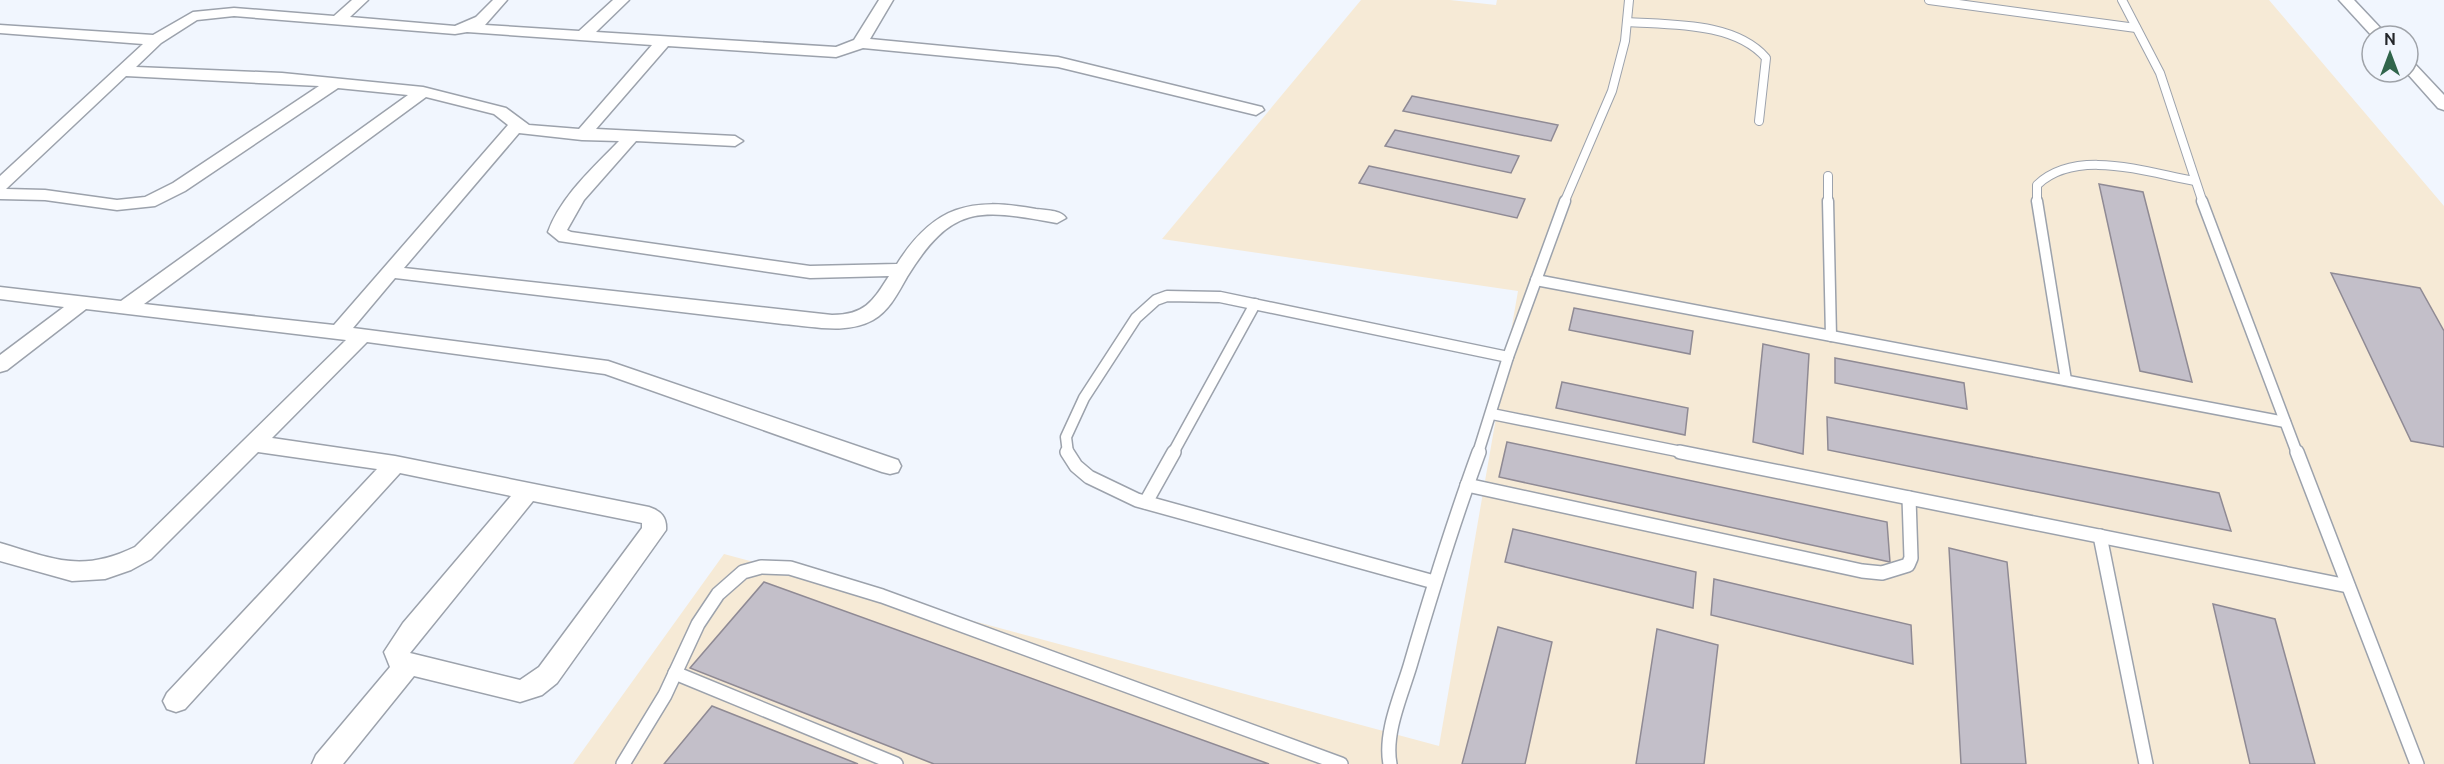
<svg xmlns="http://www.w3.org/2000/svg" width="2444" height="764" viewBox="0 0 2444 764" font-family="Ubuntu,sans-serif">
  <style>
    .industrial { fill: #f6ead6 }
    .building { fill: #c3bfc9; stroke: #8f8a94; stroke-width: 1.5 }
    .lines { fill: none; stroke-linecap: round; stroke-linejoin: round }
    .service-far2-casing { stroke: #9ca2ac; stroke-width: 10 }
    .service-far1-casing { stroke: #9ca2ac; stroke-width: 13 }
    .service-casing { stroke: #9ca2ac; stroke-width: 16 }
    .minor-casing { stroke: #9ca2ac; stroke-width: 3 }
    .service-far2 { stroke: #fff; stroke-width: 8 }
    .service-far1 { stroke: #fff; stroke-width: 10 }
    .service { stroke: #fff; stroke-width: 13 }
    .minor { fill: #fff; fill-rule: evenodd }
  </style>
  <rect width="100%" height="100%" fill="#f1f6fe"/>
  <path class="industrial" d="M 1361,0 L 1450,0 L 1496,5 L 1497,0 L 2269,0 L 2444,206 L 2444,764 L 573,764 L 724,554 L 1439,746 L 1518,291 L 1162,239 Z"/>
  <g class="building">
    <path d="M 1412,96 L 1558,125 L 1551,141 L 1403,111 Z"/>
    <path d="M 1395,130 L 1519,156 L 1511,173 L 1385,146 Z"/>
    <path d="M 1369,166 L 1525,199 L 1517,218 L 1359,183 Z"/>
    <path d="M 2099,184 L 2143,192 L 2192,382 L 2140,371 Z"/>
    <path d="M 2331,273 L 2420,288 L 2444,331 L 2444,447 L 2411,441 Z"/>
    <path d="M 1574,308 L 1693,331 L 1690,354 L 1569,330 Z"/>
    <path d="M 1763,344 L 1809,354 L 1803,454 L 1753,442 Z"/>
    <path d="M 1835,358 L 1964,383 L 1967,409 L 1835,383 Z"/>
    <path d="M 1562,382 L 1688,408 L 1685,435 L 1556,408 Z"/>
    <path d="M 1827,417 L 2219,493 L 2231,531 L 1828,450 Z"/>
    <path d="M 1507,442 L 1887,522 L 1890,562 L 1499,477 Z"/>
    <path d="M 1513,529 L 1696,572 L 1693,608 L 1505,562 Z"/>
    <path d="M 1949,548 L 2007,562 L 2026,764 L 1961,764 Z"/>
    <path d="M 1714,579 L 1911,625 L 1913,664 L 1711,615 Z"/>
    <path d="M 764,582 L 1269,764 L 934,764 L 690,668 Z"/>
    <path d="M 2213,604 L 2275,619 L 2315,764 L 2250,764 Z"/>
    <path d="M 1498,627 L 1552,642 L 1525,764 L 1462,764 Z"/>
    <path d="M 1657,629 L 1718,645 L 1704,764 L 1636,764 Z"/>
    <path d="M 712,706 L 858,764 L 664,764 Z"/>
  </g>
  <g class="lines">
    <defs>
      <g id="service-far2">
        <path d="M 1929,0 L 2136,28"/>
        <path d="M 2122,0 L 2160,73 L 2203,203"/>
        <path d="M 1627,22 C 1671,25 1735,22 1766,58 L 1759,121"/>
        <path d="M 1828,176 L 1828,203"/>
        <path d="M 1564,203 L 1612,91 L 1625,41 L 1629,0"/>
        <path d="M 2037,203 L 2037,185 C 2077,147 2148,173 2195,181"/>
      </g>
      <g id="service-far1">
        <path d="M 1828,201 L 1831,336"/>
        <path d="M 2037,201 L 2066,380"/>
        <path d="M 2202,201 L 2297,453"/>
        <path d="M 1536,280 L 2285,422"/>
        <path d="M 1492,414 L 1687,453"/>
        <path d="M 1068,453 L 1066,437 L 1084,398 L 1136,318 L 1156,300 L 1167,296 L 1220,297 L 1508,357"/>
        <path d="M 1173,453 L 1255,304"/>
        <path d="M 1478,453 L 1508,357 L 1565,201"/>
      </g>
      <g id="service">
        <path d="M 1067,452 L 1076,466 L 1089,477 L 1137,500 L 1434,582"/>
        <path d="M 1680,452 L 2348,586"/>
        <path d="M 2297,452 L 2417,764"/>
        <path d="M 1467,485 L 1862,571 L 1882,573 L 1908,565 L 1911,558 L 1909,498"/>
        <path d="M 1146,502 L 1174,452"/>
        <path d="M 2100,536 L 2146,764"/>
        <path d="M 675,673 L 896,764"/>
        <path d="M 623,764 L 665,695 L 698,624 L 718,594 L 743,572 L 761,567 L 790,568 L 882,596 L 1341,764"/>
        <path d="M 1390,764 C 1384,733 1401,696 1410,666 C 1431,594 1453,523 1479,452"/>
      </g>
      <g id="minor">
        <path d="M 352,0 L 368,0 L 350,17 L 455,26 L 476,17 L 493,0 L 507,0 L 485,25 L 579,31 L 613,0 L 629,0 L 596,32 L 836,47 L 854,40 L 879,0 L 893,0 L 870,39 L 1058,57 L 1262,107 L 1264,110 L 1256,115 L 1058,67 L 863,48 L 836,57 L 668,46 L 596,129 L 735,136 L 743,141 L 735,146 L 636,141 L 584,200 L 567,230 L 571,232 L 810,266 L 897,264 C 934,206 970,197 1036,209 C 1045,210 1061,210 1066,218 L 1057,223 C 979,209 952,204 907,277 C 898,293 889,311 873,320 C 846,335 812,326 783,324 L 395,278 L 353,328 L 608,361 L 898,460 L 901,466 L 898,472 L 890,474 L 882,472 L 605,374 L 367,342 L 272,438 L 395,456 L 649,507 C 661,511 667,517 666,530 L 557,683 L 542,695 L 520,702 L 414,676 L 343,764 L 312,764 L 316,755 L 390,667 L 384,652 L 403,623 L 511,496 L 400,473 L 185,709 L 176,712 L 167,709 L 163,701 L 167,693 L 377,469 L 258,452 L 151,559 L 131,570 L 105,579 L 72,581 L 0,561 L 0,543 C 54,559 81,573 135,547 L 346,340 L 86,309 L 7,370 L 0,372 L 0,355 L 64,307 L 0,299 L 0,287 L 121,301 L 408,95 L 338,88 L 185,191 L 155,206 L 117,210 L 45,200 L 0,199 L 0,176 L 143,44 L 0,33 L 0,25 L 153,35 L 193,12 L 234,8 L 334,16 ZM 234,16 L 455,34 L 467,32 L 652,45 L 579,129 L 529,125 L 506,108 L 423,87 L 282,73 L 136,67 L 161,43 L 197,20 ZM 126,76 L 319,86 L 173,183 L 145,197 L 117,200 L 45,190 L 6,189 ZM 426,97 L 494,114 L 508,125 L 334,325 L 144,304 ZM 519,133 L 582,140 L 619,141 C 593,168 561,196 548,232 L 559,241 L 810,278 L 889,276 C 873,301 865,315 832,315 L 404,268 ZM 533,501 L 642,523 L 642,528 L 539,667 L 520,680 L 410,653 Z"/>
        <path d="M 2339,0 L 2354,0 L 2388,36 L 2372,36 Z"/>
        <path d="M 2408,60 L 2413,62 L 2444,95 L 2444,110 L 2438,108 L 2406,72 L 2408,72 Z"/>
      </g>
    </defs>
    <use href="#service-far2" class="service-far2-casing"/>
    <use href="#service-far1" class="service-far1-casing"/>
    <use href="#service" class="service-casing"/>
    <use href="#minor" class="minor-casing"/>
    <use href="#service-far2" class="service-far2"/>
    <use href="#service-far1" class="service-far1"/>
    <use href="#service" class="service"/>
    <use href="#minor" class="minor"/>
  </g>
  <g transform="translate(2390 54)"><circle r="28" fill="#f1f6fe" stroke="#9fa3a9" stroke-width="1.5"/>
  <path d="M0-4.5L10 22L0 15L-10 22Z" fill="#30654b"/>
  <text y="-9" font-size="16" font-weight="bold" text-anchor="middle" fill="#24272a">N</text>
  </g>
</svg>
